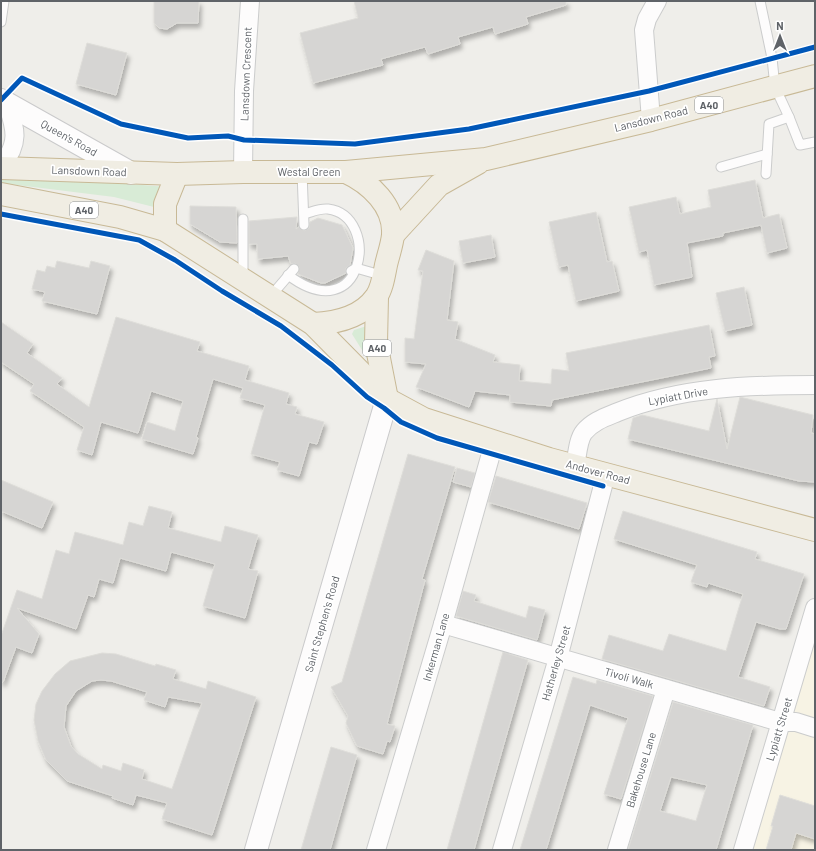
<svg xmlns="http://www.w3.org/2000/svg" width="816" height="851" viewBox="0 0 816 851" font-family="Barlow,sans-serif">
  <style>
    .commercial { fill: #f7f3e4 }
    .green { fill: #d8ebd6 }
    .building { fill: #d6d5d3; stroke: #deddd9; fill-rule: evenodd; filter: url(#shadow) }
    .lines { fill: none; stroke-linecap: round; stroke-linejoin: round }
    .lane-casing { stroke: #cbcccc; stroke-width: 11 }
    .street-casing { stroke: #cbcccc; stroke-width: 20 }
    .secondary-casing { stroke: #cacacb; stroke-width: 24 }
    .highway-casing { stroke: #c8b996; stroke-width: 24 }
    .lane { stroke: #fdfcfc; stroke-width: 9 }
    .street { stroke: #fdfcfc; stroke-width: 18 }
    .secondary { stroke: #fdfcfc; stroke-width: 22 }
    .highway { stroke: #f0ede3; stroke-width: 22 }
    .cycleway-casing { stroke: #fff; stroke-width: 8 }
    .cycleway { stroke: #0057b8; stroke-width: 5 }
    .labels { text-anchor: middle; stroke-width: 3.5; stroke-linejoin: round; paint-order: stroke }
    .shield { fill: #fff; stroke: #8f9295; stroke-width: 1 }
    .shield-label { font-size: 10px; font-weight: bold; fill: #5f6368 }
    .street-label { font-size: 11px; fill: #5f6368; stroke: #fff }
  </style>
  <defs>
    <filter id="shadow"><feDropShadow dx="2.5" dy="4.5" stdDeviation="2" flood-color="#0004"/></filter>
  </defs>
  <rect width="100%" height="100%" fill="#efeeea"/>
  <path class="commercial" d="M 815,621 L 815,850 L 751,850 Z"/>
  <g class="green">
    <path d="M 1,174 L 168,187 L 162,209 L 114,197 L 1,183 Z"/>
    <path d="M 370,325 L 372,366 L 352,334 L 354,330 Z"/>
  </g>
  <g class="building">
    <path d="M 154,1 L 199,1 L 198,23 L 177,23 L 167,29 L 159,28 L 154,23 Z"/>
    <path d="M 354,1 L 566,1 L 566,5 L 526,17 L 528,24 L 495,34 L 493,27 L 458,37 L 460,44 L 428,54 L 425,47 L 381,59 L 383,65 L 313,83 L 300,33 L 358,18 Z"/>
    <path d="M 87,43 L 127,53 L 116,95 L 76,84 Z"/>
    <path d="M 755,180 L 763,218 L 779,214 L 787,248 L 767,253 L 761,225 L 723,233 L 723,236 L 687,243 L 692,277 L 654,285 L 647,250 L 639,252 L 629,207 L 676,197 L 680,214 L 711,207 L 708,190 Z"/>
    <path d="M 190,206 L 236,207 L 237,243 L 220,242 L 190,224 Z"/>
    <path d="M 596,212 L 607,262 L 612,261 L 619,291 L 576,301 L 568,265 L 559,267 L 549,222 Z"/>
    <path d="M 297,217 L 296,229 L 299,227 L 304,231 L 309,228 L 310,222 L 318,218 L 342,225 L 353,248 L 350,265 L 346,268 L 346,273 L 325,283 L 321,283 L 298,274 L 299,267 L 295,263 L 291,264 L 288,256 L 258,259 L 257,244 L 249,244 L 249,221 Z"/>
    <path d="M 491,235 L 495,257 L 463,263 L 459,241 Z"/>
    <path d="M 426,250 L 454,261 L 447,320 L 458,322 L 455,339 L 495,355 L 493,362 L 520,365 L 519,381 L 551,384 L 552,369 L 569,371 L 566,353 L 709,325 L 715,356 L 709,357 L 711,368 L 552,400 L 551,406 L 510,402 L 510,395 L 475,391 L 469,407 L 416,387 L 426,364 L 405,362 L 405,338 L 414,339 L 423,271 L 418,270 Z"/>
    <path d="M 57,261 L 89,268 L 91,261 L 110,266 L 97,314 L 42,301 L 45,292 L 32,289 L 37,270 L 45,272 L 47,266 L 55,268 Z"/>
    <path d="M 744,287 L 752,325 L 725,331 L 716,293 Z"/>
    <path d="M 116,317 L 200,342 L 197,351 L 249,366 L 245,380 L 289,393 L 286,404 L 297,407 L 295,414 L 324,422 L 317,444 L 309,442 L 299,476 L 277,470 L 280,462 L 251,454 L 265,405 L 240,398 L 243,388 L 213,379 L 196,437 L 198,438 L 193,454 L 142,439 L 147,422 L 175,431 L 183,401 L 151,391 L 138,433 L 101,422 L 92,455 L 77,450 L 84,427 L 30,391 L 34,384 L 1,362 L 1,322 L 33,344 L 27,353 L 62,378 L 57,384 L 89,407 Z"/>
    <path d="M 740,397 L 813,415 L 811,433 L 815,434 L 815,482 L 799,481 L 628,439 L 633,418 L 642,415 L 709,431 L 717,399 L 727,449 Z"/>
    <path d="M 408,454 L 455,467 L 422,579 L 425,580 L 387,724 L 395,726 L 390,742 L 387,741 L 383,754 L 357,746 L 346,723 L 348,716 L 331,687 L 342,682 Z"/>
    <path d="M 457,468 L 475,473 L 471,487 L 453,482 Z"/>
    <path d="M 496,476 L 587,503 L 579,529 L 488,502 Z"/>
    <path d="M 1,480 L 53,502 L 42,528 L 1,511 Z"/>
    <path d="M 149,506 L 172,512 L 168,528 L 221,542 L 225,526 L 258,535 L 248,569 L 258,571 L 245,618 L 203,606 L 215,564 L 171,552 L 166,571 L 120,558 L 113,583 L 99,579 L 94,597 L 88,595 L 76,629 L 17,608 L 39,634 L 32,653 L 16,647 L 3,682 L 1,682 L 1,636 L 17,590 L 42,599 L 56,550 L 69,554 L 75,532 L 123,545 L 129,522 L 143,526 Z"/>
    <path d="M 623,511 L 757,552 L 755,559 L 804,574 L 786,629 L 780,629 L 756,622 L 738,677 L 770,687 L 764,706 L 602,659 L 609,635 L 663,651 L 669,634 L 726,651 L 743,594 L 708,583 L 707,587 L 691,582 L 697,565 L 614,539 Z"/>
    <path d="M 463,591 L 476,595 L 474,601 L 526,618 L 529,606 L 545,610 L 537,640 L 456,616 Z"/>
    <path d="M 503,652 L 528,660 L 487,803 L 474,850 L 447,850 Z"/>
    <path d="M 102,653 L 116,654 L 155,666 L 156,664 L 176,670 L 173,679 L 206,689 L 208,681 L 256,697 L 212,835 L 162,819 L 167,803 L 136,795 L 133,805 L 112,798 L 113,796 L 67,781 L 46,760 L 38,741 L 34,720 L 36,704 L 42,691 L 55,674 L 70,661 ZM 101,680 L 111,681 L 147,692 L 144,700 L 165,707 L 168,697 L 202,703 L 172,789 L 142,779 L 144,770 L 123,763 L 121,771 L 103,765 L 102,769 L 78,754 L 71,746 L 64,727 L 66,706 L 76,691 L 92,681 Z"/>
    <path d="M 573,677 L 596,684 L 597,680 L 653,696 L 621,799 L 604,794 L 628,718 L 590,705 L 546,850 L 520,850 Z"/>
    <path d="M 673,702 L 753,725 L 716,850 L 628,850 ZM 671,777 L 707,785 L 696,821 L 660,811 Z"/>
    <path d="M 331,747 L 357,755 L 330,850 L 301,850 Z"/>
    <path d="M 780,795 L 815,806 L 815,839 L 796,833 L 791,850 L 766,850 L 773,826 L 771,826 Z"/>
  </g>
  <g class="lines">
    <defs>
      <g id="lane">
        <path d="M 760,1 L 772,58 L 775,87 L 789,117 L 800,145 L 815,142"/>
        <path d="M 1,22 L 4,1"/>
        <path d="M 721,167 L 767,154"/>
        <path d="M 302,172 L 304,225"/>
        <path d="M 766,174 L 769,124 L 789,117"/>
        <path d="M 351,271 L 356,268 L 384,276"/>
        <path d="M 288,275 C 364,332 382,216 328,209 C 320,208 312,212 304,214"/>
        <path d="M 243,277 L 243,219"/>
        <path d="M 270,297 L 294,269"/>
      </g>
      <g id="street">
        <path d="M 651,120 L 644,30 L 647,19 L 657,1"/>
        <path d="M 1,166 C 20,144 16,129 7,103"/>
        <path d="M 243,172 L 244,91 L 250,1"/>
        <path d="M 575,466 C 577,457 578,439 584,432 C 593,421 606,417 618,412 C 680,387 749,385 815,385"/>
        <path d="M 443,624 L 780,722 L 796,722 L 815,728"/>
        <path d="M 376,850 L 443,624 L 494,443"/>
        <path d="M 502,850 L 558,658 L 606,474"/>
        <path d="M 617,850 L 666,689"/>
        <path d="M 743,850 L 815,608"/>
      </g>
      <g id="secondary">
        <path d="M 1,100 L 131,173"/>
        <path d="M 256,850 L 387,399"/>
      </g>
      <g id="highway">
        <path d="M 1,168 L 177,174 L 243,172 L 346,172 C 370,183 395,206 393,235 C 392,245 388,256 386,265 C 384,275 382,289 376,297 C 362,317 336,323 313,324"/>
        <path d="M 346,172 L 486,159 L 651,120 L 815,76"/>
        <path d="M 1,194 L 120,217 L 165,230 L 313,324 L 387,399 L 424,419 L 549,459 L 815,530"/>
        <path d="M 165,230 L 165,204 L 177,174"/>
        <path d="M 393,235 L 439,185 L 478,163"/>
        <path d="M 377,297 L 376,343 L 387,399"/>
      </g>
    </defs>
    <use href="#lane" class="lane-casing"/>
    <use href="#street" class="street-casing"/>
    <use href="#secondary" class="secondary-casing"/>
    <use href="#highway" class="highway-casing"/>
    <use href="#lane" class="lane"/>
    <use href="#street" class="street"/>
    <use href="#secondary" class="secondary"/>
    <use href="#highway" class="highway"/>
    <defs>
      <g id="cycleway">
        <path d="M 1,100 L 22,78 L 121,124 L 188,138 L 228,136 L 244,140 L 355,144 L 469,129 L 649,91 L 815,47"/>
        <path d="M 1,214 L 139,240 L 175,260 L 222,291 L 281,326 L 332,365 L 367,397 L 384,408 L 401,422 L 437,438 L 603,486"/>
      </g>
    </defs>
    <use href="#cycleway" class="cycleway-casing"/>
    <use href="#cycleway" class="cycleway"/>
  </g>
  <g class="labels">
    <g class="shield">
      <rect x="695" y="97" width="28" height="16" rx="3"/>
      <rect x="70" y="202" width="28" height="16" rx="3"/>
      <rect x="363" y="340" width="28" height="16" rx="3"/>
    </g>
    <g class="shield-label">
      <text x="709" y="109">A40</text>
      <text x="84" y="214">A40</text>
      <text x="377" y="352">A40</text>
    </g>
    <g class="street-label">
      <text transform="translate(246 74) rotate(-88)" y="4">Lansdown Crescent</text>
      <text transform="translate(651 119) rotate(-14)" y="4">Lansdown Road</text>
      <text transform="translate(69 138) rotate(29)" y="4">Queen's Road</text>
      <text transform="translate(89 171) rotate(2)" y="4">Lansdown Road</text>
      <text x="309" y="176">Westal Green</text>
      <text transform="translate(678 396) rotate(-10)" y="4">Lypiatt Drive</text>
      <text transform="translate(598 472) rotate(15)" y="4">Andover Road</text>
      <text transform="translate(322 624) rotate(-74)" y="4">Saint Stephen's Road</text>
      <text transform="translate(436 647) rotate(-74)" y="4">Inkerman Lane</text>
      <text transform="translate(556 663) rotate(-74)" y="4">Hatherley Street</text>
      <text transform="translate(629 678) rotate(16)" y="4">Tivoli Walk</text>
      <text transform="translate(779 729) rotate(-73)" y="4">Lypiatt Street</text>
      <text transform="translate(641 770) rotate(-73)" y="4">Bakehouse Lane</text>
    </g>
  </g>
  <rect width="816" height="851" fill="none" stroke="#5f6368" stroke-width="4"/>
  <g transform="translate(780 36)" stroke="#ffffff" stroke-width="3" paint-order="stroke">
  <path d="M0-3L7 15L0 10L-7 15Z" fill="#5f6368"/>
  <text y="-6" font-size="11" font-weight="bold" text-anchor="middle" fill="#5f6368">N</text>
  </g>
</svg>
